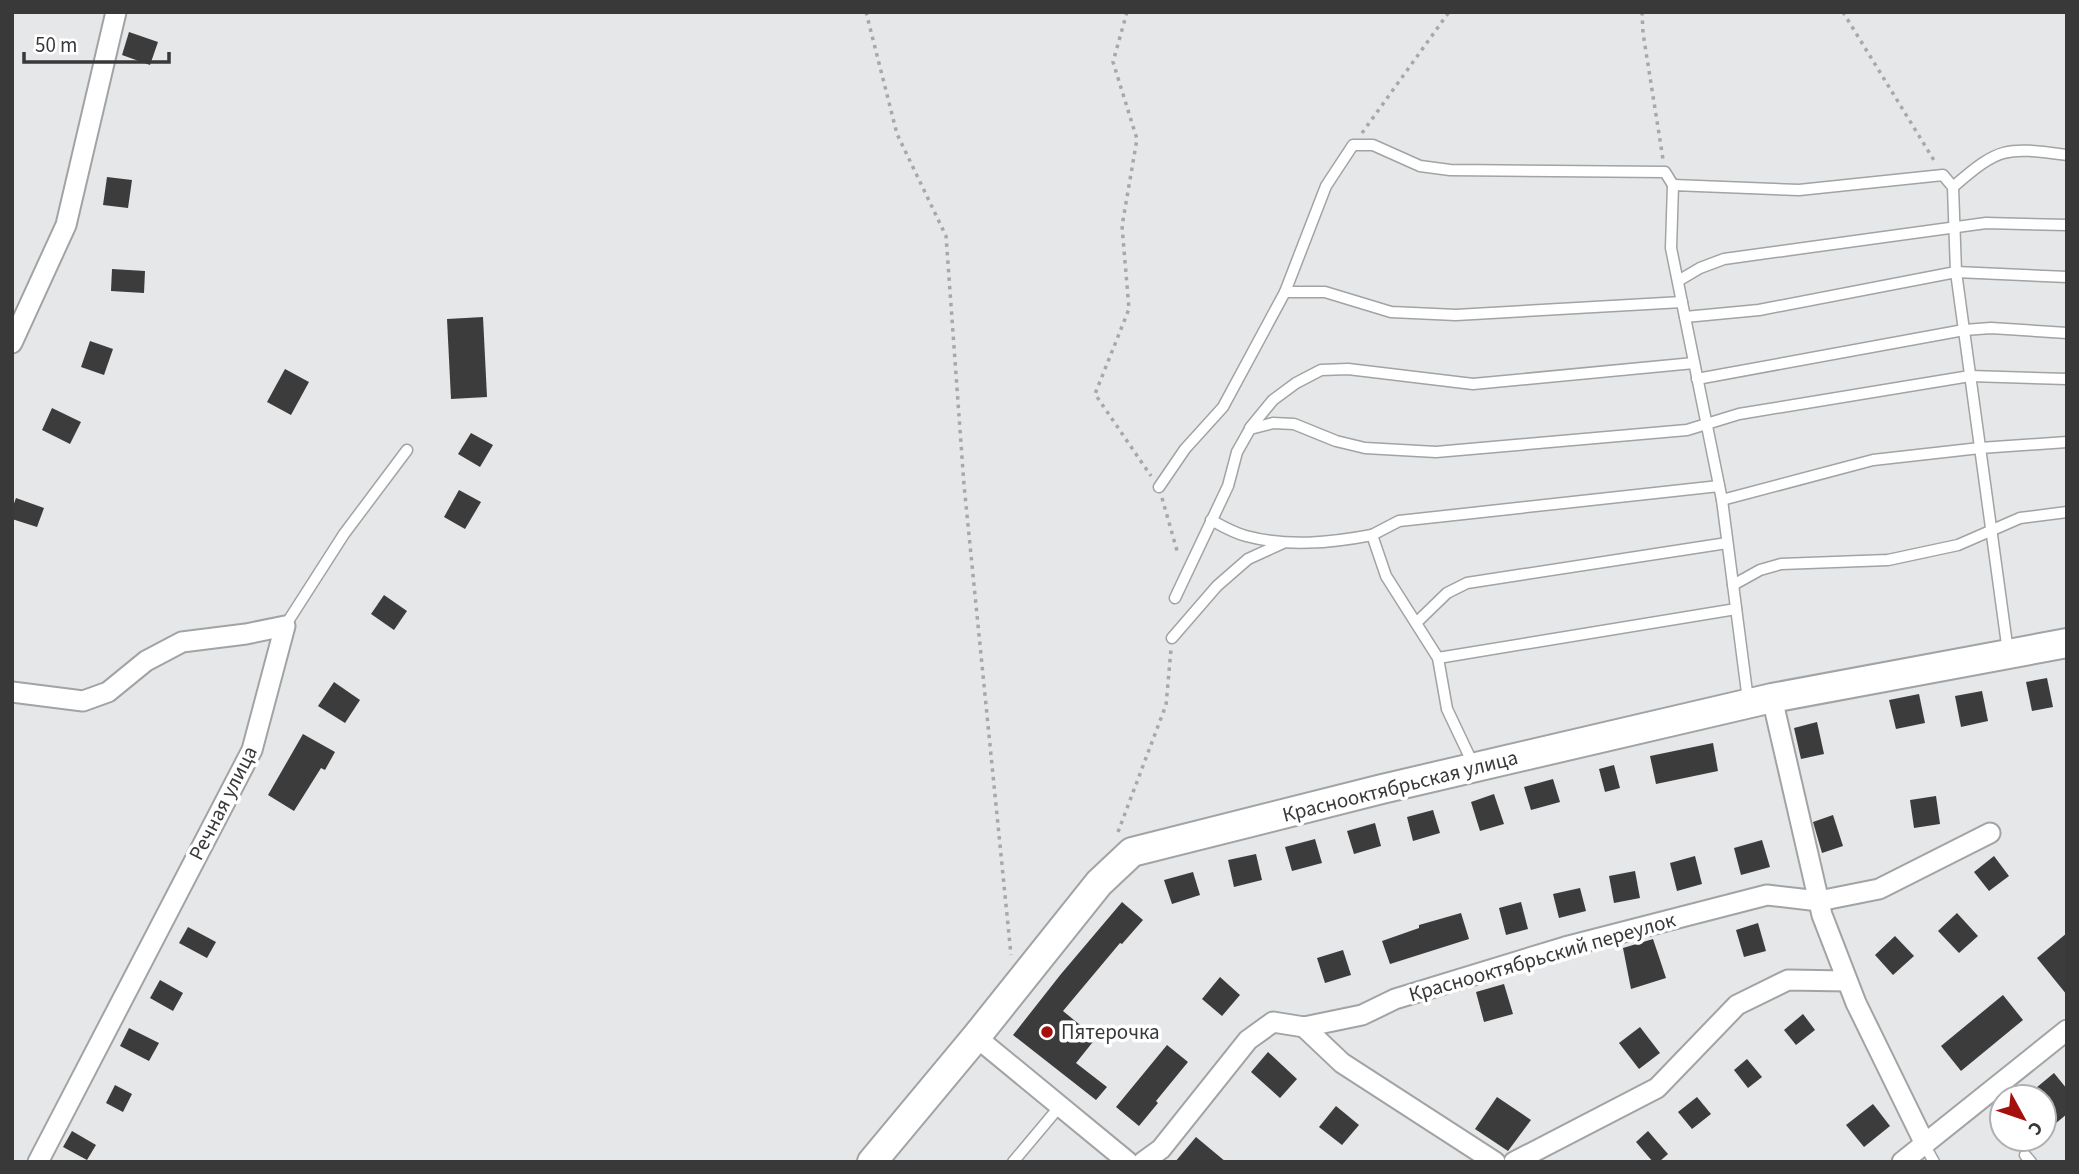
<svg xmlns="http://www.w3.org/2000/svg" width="2079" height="1174" viewBox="0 0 2079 1174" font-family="'Source Sans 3',sans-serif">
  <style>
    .building { fill: #3d3c3c }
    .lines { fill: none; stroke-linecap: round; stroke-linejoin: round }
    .lane-casing { stroke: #a1a3a4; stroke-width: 13 }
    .street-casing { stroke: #a1a3a4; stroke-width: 23 }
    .secondary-casing { stroke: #a1a3a4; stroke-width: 32 }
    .path { stroke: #a7a8a9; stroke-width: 3.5; stroke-dasharray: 3.5 5; stroke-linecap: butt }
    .lane { stroke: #fff; stroke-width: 10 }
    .street { stroke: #fff; stroke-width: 19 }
    .secondary { stroke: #fff; stroke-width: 28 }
    .poi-dot { fill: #a50f0c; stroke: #fff; stroke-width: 2.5 }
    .labels { text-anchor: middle; stroke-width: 7; stroke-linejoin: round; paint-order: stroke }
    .street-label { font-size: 21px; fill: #39393a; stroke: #fff }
    .poi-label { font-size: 21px; fill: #39393a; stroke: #fff; text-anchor: start }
  </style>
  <rect width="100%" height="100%" fill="#e5e7e8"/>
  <g class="building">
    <path d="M 129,32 L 158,42 L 150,65 L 122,55 Z"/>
    <path d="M 107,177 L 132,180 L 128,208 L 103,205 Z"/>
    <path d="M 112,269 L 145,271 L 144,293 L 111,291 Z"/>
    <path d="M 483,317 L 487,397 L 451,399 L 447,319 Z"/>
    <path d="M 90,341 L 113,349 L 104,375 L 81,367 Z"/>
    <path d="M 285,369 L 309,382 L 291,415 L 267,402 Z"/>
    <path d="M 52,408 L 81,422 L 70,444 L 42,430 Z"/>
    <path d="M 471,433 L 493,445 L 480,467 L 458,454 Z"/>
    <path d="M 459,490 L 481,502 L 465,529 L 444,517 Z"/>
    <path d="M 16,498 L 44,508 L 37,527 L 12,519 L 12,509 Z"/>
    <path d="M 384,595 L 407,611 L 394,630 L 371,614 Z"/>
    <path d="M 2047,678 L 2053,707 L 2032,711 L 2026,682 Z"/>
    <path d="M 334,682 L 360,700 L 345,723 L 318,706 Z"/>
    <path d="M 1982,691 L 1988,721 L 1961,727 L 1955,696 Z"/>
    <path d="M 1919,694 L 1925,723 L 1896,729 L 1889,700 Z"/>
    <path d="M 1817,722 L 1824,754 L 1801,759 L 1794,728 Z"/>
    <path d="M 303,734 L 335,752 L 325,770 L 321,768 L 294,811 L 268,795 Z"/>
    <path d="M 1713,743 L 1718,771 L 1656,784 L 1650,756 Z"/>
    <path d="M 1614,765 L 1620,788 L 1605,792 L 1599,769 Z"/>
    <path d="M 1553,779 L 1560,802 L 1531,810 L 1524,787 Z"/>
    <path d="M 1494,794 L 1504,824 L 1480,831 L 1471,802 Z"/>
    <path d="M 1936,796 L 1940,824 L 1914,828 L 1910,800 Z"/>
    <path d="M 1433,810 L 1440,833 L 1413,841 L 1407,817 Z"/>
    <path d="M 1833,815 L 1843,846 L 1822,853 L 1813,822 Z"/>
    <path d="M 1375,823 L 1381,846 L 1354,854 L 1347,831 Z"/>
    <path d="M 1315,839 L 1322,863 L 1292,871 L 1285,847 Z"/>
    <path d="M 1762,840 L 1770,867 L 1741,875 L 1734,848 Z"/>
    <path d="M 1256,854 L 1262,880 L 1234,887 L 1228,860 Z"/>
    <path d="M 1695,856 L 1702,884 L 1677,891 L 1670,863 Z"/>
    <path d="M 1994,856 L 2009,876 L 1989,891 L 1974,872 Z"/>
    <path d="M 1635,871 L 1640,898 L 1614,903 L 1609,876 Z"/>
    <path d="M 1193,872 L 1200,895 L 1172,904 L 1164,880 Z"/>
    <path d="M 1580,888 L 1586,911 L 1559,918 L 1553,894 Z"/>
    <path d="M 1122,902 L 1143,920 L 1122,944 L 1120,943 L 1063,1011 L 1096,1038 L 1076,1063 L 1107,1087 L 1096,1100 L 1013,1035 L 1061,974 Z"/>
    <path d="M 1521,902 L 1528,929 L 1506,935 L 1499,908 Z"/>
    <path d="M 1461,913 L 1469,939 L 1390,964 L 1382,941 L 1419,928 L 1419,925 Z"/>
    <path d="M 1957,913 L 1978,936 L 1959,953 L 1938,931 Z"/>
    <path d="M 1758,923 L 1766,951 L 1744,957 L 1736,930 Z"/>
    <path d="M 188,927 L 216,942 L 207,958 L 179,943 Z"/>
    <path d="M 2067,933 L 2067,995 L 2037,958 Z"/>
    <path d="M 1895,936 L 1914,956 L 1893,975 L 1875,955 Z"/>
    <path d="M 1653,939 L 1666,978 L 1631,989 L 1623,948 Z"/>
    <path d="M 1343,950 L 1351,975 L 1325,983 L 1317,958 Z"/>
    <path d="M 1220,977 L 1240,995 L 1222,1016 L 1202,999 Z"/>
    <path d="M 160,980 L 183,993 L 173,1011 L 150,998 Z"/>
    <path d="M 1504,984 L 1513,1014 L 1484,1022 L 1476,992 Z"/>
    <path d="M 2003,995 L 2023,1020 L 1961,1071 L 1941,1046 Z"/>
    <path d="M 1803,1014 L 1815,1030 L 1796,1045 L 1784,1030 Z"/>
    <path d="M 1640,1027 L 1660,1053 L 1639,1069 L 1619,1043 Z"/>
    <path d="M 129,1028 L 159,1043 L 149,1061 L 120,1046 Z"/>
    <path d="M 1167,1045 L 1188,1062 L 1156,1101 L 1158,1103 L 1139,1126 L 1116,1107 Z"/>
    <path d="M 1268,1052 L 1297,1079 L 1280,1098 L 1251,1072 Z"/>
    <path d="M 1747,1059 L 1762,1077 L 1748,1088 L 1734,1070 Z"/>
    <path d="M 2054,1073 L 2067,1089 L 2067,1114 L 2044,1133 L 2044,1097 L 2025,1097 Z"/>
    <path d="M 115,1085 L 132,1094 L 123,1112 L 106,1103 Z"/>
    <path d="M 1497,1097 L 1531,1120 L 1508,1151 L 1475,1129 Z"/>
    <path d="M 1697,1097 L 1711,1114 L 1692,1129 L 1678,1112 Z"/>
    <path d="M 1873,1104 L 1890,1126 L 1864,1147 L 1846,1125 Z"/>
    <path d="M 1336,1106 L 1359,1125 L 1342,1145 L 1319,1127 Z"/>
    <path d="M 72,1131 L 96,1145 L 87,1160 L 63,1147 Z"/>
    <path d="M 1648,1131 L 1668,1154 L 1659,1162 L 1653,1162 L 1636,1142 Z"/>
    <path d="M 1196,1137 L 1226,1162 L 1175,1162 Z"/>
  </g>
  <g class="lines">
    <defs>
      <g id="lane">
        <path d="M 1953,187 C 2000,146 2006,147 2067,155"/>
        <path d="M 1678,281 L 1700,268 L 1724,259 L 1986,223 L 2067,225"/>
        <path d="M 1285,292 L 1326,186 L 1353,145 L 1373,145 L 1420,166 L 1450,170 L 1665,172 L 1673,185"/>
        <path d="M 1685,317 L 1759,310 L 1956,272 L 2067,277"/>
        <path d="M 1697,379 L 1964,330 L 1991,328 L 2067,333"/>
        <path d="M 1250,428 L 1273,400 L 1296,383 L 1321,370 L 1348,369 L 1473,384 L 1694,363"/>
        <path d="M 1159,487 L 1185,449 L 1223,407 L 1285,292 L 1325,292 L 1391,312 L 1456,315 L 1682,302"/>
        <path d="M 1722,500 L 1873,460 L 1980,448 L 2067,442"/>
        <path d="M 1211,520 C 1222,526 1234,533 1246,536 C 1287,547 1330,543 1372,535"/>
        <path d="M 1733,585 L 1760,570 L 1781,564 L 1888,560 L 1958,545 L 2020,518 L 2067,512"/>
        <path d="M 1175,598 L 1228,486 L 1237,452 L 1250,429 L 1273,423 L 1294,424 L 1336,441 L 1365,448 L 1436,452 L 1687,430 L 1739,414 L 1970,376 L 2067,379"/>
        <path d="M 1416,623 L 1447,593 L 1467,583 L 1727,543"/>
        <path d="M 285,626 L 344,534 L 407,450"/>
        <path d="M 1172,638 L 1217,586 L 1248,559 L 1283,543"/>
        <path d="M 1438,658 L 1736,609"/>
        <path d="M 1748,700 L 1722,500 L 1671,248 L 1673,185 L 1799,190 L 1943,175 L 1953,187 L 1956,272 L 2008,652"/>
        <path d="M 1474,766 L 1447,709 L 1438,658 L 1386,576 L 1372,535 L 1399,521 L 1719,486"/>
        <path d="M 1924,1144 L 1934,1162"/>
        <path d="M 2025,1155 L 2031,1162"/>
        <path d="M 1013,1162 L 1060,1106"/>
      </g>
      <g id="street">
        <path d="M 12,343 L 66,225 L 116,12"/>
        <path d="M 12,692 L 83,701 L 108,692 L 146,661 L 182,642 L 246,634 L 285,626 L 252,750 L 38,1162"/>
        <path d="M 1772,698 L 1822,915 L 1856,1003 L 1924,1142"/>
        <path d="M 1304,1027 L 1342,1063 L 1495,1162"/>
        <path d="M 976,1037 L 1128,1162"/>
        <path d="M 1143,1162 L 1161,1149 L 1248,1040 L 1273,1022 L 1304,1027 L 1362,1015 L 1395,999 L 1565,947 L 1767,895 L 1819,901 L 1879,889 L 1990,833"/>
        <path d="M 1514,1162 L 1657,1088 L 1737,1005 L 1788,980 L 1847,981"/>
        <path d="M 1902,1162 L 2067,1030"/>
      </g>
      <path id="secondary" d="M 872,1162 L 976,1037 L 1099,883 L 1132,852 L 1382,789 L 1772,698 L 2067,643"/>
    </defs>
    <use href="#lane" class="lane-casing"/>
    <use href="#street" class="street-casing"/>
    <use href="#secondary" class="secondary-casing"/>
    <g class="path">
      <path d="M 866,12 L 897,134 L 946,236 L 964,485 L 1011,955"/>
      <path d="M 1127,12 L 1113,62 L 1137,139 L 1122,226 L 1129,309 L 1095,394 L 1151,476"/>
      <path d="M 1642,12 L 1643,33 L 1663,159"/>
      <path d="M 1843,12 L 1935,162"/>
      <path d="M 1362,133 L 1449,12"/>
      <path d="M 1162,498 L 1178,554"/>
      <path d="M 1118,832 L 1166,705 L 1171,649"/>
    </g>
    <use href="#lane" class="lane"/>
    <use href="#street" class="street"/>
    <use href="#secondary" class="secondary"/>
  </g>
  <circle class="poi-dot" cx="1047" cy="1032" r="7"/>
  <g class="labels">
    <g class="street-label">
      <text transform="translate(1400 786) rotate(-14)" y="7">Краснооктябрьская улица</text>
      <text transform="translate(223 803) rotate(-63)" y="7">Речная улица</text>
      <text transform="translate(1542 957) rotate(-16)" y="7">Краснооктябрьский переулок</text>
    </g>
    <g class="poi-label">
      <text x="1061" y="1039">Пятерочка</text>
    </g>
  </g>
  <rect width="2079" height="1174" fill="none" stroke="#39393a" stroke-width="28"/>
  <g transform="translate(2023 1118) rotate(130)"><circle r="33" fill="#ffffff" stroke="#b0b0b0" stroke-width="2"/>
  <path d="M0-5L12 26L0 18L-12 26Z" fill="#a50f0c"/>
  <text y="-10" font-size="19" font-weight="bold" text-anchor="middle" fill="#39393a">С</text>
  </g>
  <path d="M24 52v10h145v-10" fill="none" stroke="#39393a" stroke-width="3.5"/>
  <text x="35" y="52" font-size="21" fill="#39393a" stroke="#ffffff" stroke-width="5" paint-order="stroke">50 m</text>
</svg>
